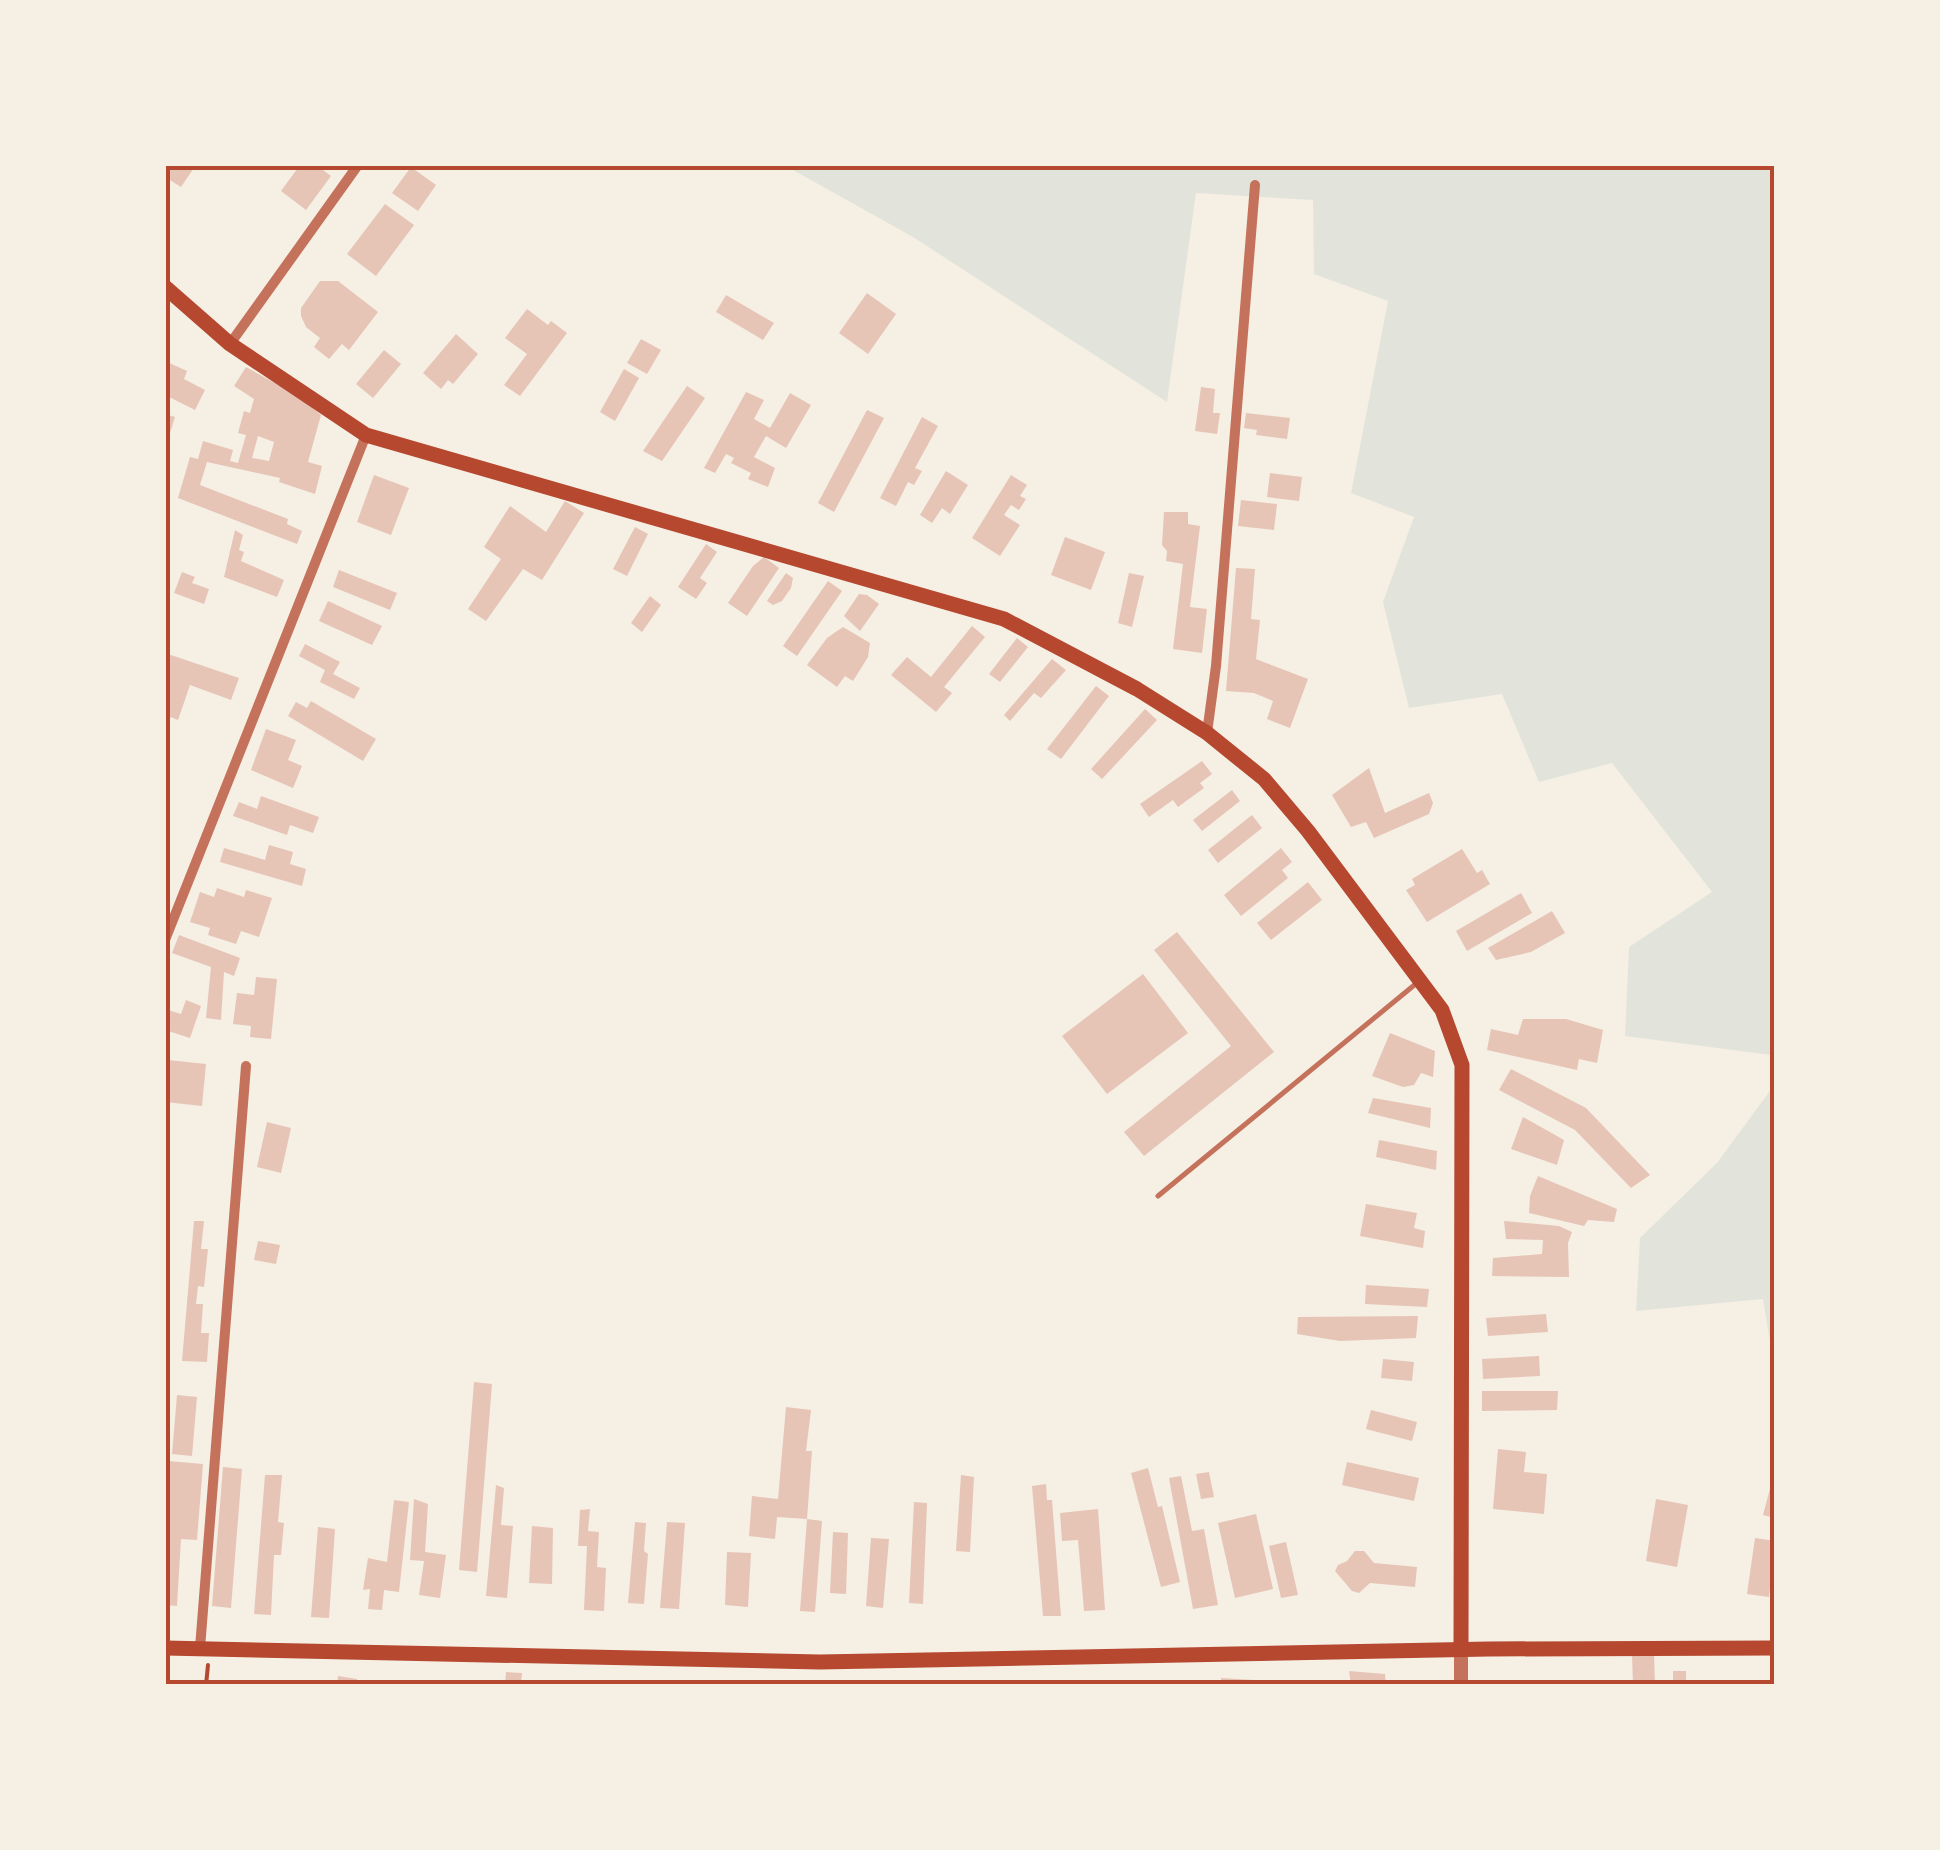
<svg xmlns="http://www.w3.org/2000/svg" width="1940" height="1850" viewBox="0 0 1940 1850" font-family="'Asap Condensed',sans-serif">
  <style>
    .green { fill: #e2e4dc }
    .building { fill: #e6c5b7; fill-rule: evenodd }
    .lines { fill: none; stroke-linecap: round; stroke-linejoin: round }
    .path { stroke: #b5482f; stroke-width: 4 }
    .service { stroke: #c5725c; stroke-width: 5 }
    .minor { stroke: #c5725c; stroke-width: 10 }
    .tertiary { stroke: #c5725c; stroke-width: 14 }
    .secondary { stroke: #b5482f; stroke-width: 15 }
    .neatline { fill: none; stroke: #b5482f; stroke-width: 4 }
  </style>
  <rect width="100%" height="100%" fill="#f6efe4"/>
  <g class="green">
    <path d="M 784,165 L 1775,165 L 1775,1068 L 1771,1055 L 1625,1036 L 1629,947 L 1712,892 L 1612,763 L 1539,782 L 1502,694 L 1409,708 L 1383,602 L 1414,517 L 1351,493 L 1388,301 L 1314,274 L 1313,200 L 1196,193 L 1167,402 L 913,237 Z"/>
    <path d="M 1775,1084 L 1775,1372 L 1763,1299 L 1636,1311 L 1640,1238 L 1717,1163 Z"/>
  </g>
  <g class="building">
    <path d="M 165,165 L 196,165 L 181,187 L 165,177 Z"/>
    <path d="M 300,165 L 316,165 L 331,176 L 306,210 L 281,191 Z"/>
    <path d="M 411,167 L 436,185 L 418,211 L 392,193 Z"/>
    <path d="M 385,204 L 414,225 L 376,276 L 347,254 Z"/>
    <path d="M 320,281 L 338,281 L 378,312 L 349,350 L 342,344 L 329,359 L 314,347 L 320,338 L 306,327 L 301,316 L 301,308 Z"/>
    <path d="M 867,293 L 896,314 L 868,354 L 839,333 Z"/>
    <path d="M 726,295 L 774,323 L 763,340 L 716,312 Z"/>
    <path d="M 527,309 L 548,325 L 551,321 L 567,333 L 520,396 L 504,385 L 527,354 L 505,338 Z"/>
    <path d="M 456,334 L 478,354 L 453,384 L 448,380 L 441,389 L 423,373 Z"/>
    <path d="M 641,339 L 661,350 L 647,374 L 627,363 Z"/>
    <path d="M 384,350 L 401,364 L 373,398 L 356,384 Z"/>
    <path d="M 165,361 L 187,371 L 184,379 L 205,390 L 195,410 L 165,395 Z"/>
    <path d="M 246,367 L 300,397 L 321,415 L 308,462 L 322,466 L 315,494 L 279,482 L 280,478 L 207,462 L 200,485 L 288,519 L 287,524 L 302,531 L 297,544 L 178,498 L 190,457 L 198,459 L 203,441 L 233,450 L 230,461 L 238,463 L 246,435 L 238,433 L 244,411 L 250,413 L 254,399 L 234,386 ZM 258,436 L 274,442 L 269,461 L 252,458 Z"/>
    <path d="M 624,369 L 639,378 L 615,421 L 600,412 Z"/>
    <path d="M 687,386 L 705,398 L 662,461 L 643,451 Z"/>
    <path d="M 1201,387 L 1215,389 L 1213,413 L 1220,413 L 1217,434 L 1195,431 Z"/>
    <path d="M 746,392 L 764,400 L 754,419 L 770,428 L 790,393 L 811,405 L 786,448 L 766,436 L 754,457 L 775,468 L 768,487 L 748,479 L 751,473 L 731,463 L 734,458 L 726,454 L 715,473 L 704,468 Z"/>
    <path d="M 867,410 L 884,418 L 834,512 L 818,503 Z"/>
    <path d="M 1246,413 L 1290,418 L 1287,439 L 1256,435 L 1257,430 L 1244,428 Z"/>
    <path d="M 165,414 L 175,417 L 166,446 L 165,446 Z"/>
    <path d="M 922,417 L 938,426 L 915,468 L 922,471 L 914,485 L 908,482 L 896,506 L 880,498 Z"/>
    <path d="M 946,471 L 968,485 L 950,514 L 942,508 L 932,523 L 920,515 Z"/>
    <path d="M 1270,473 L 1302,477 L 1299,501 L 1267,497 Z"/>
    <path d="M 374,475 L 409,488 L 391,535 L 357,522 Z"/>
    <path d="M 1011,475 L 1027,485 L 1020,496 L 1026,499 L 1019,510 L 1011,505 L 1004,515 L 1020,525 L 1000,556 L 972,538 Z"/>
    <path d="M 1241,500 L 1277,504 L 1274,530 L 1238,526 Z"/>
    <path d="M 565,501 L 584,513 L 542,580 L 523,569 L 486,621 L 468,609 L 501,559 L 484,547 L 510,506 L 546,532 Z"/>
    <path d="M 1164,512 L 1188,512 L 1188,524 L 1200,526 L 1190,607 L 1207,609 L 1202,653 L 1173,649 L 1183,564 L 1166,561 L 1167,551 L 1162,545 Z"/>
    <path d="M 635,527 L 648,534 L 627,576 L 613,569 Z"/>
    <path d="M 235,530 L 243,535 L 239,550 L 244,552 L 241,561 L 284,580 L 277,597 L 224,577 Z"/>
    <path d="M 1065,537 L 1105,552 L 1091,590 L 1051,575 Z"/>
    <path d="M 706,544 L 717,552 L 700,578 L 707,583 L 696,599 L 678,587 Z"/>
    <path d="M 764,557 L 779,568 L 747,616 L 728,603 L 753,566 Z"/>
    <path d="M 1236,568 L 1255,569 L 1251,619 L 1260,620 L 1256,659 L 1308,679 L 1290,728 L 1267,719 L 1273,701 L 1254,693 L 1226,691 Z"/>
    <path d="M 339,570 L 397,593 L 390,610 L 333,587 Z"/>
    <path d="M 182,572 L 195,577 L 192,583 L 209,589 L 204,604 L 174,593 Z"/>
    <path d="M 786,573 L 793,578 L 791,588 L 782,601 L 773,605 L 767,601 Z"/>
    <path d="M 1129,573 L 1144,576 L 1132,627 L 1118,623 Z"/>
    <path d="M 828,581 L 842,591 L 797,656 L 783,646 Z"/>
    <path d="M 859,594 L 867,595 L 879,604 L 860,631 L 844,616 Z"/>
    <path d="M 650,596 L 661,605 L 642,632 L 631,623 Z"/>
    <path d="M 328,601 L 382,626 L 372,645 L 319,621 Z"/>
    <path d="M 972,626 L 985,637 L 944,687 L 952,693 L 936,712 L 891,675 L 907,657 L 931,677 Z"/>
    <path d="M 843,627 L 870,643 L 868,657 L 853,681 L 845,676 L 837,687 L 807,665 L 827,638 Z"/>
    <path d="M 1017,638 L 1028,647 L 1000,682 L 989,674 Z"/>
    <path d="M 305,644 L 340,662 L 333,674 L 360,688 L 354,699 L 320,682 L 325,670 L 299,656 Z"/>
    <path d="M 165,653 L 239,678 L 231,700 L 190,685 L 178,720 L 165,715 Z"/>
    <path d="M 1052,659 L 1066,670 L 1041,698 L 1034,693 L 1010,721 L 1004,715 Z"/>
    <path d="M 1096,686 L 1109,696 L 1061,759 L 1047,749 Z"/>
    <path d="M 311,701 L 376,739 L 363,761 L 288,716 L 296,702 L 307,708 Z"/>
    <path d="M 1145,709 L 1157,720 L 1102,779 L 1091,769 Z"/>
    <path d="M 266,729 L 296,740 L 288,760 L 302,766 L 293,788 L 251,770 Z"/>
    <path d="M 1202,761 L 1212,774 L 1200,783 L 1204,788 L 1178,807 L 1173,800 L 1149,817 L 1140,804 Z"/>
    <path d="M 1369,768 L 1385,813 L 1429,793 L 1433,803 L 1429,814 L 1374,838 L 1366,822 L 1351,827 L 1332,795 Z"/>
    <path d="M 1232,790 L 1240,801 L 1202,831 L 1193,820 Z"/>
    <path d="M 261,796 L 319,817 L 313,833 L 290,825 L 287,835 L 233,816 L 239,802 L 257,809 Z"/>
    <path d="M 1252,815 L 1262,828 L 1218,863 L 1208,850 Z"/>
    <path d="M 269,845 L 293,852 L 290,864 L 306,869 L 302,886 L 220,862 L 224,848 L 265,860 Z"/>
    <path d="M 1281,848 L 1292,862 L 1282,870 L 1288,878 L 1241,916 L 1224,895 Z"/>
    <path d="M 1462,849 L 1477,873 L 1482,870 L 1490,884 L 1427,922 L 1406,890 L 1415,885 L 1412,879 Z"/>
    <path d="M 1308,882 L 1322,900 L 1271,940 L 1257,923 Z"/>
    <path d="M 217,888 L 244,897 L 246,890 L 272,898 L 259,937 L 241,931 L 236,944 L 208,935 L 210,928 L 190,922 L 200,892 L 214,897 Z"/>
    <path d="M 1521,893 L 1532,913 L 1467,951 L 1456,931 Z"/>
    <path d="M 1552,911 L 1565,933 L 1531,952 L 1496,960 L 1488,948 Z"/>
    <path d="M 1177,932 L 1274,1052 L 1144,1156 L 1124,1132 L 1231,1046 L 1154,950 Z"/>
    <path d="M 179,935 L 240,958 L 234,976 L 224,972 L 221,1020 L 206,1018 L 211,967 L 172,953 Z"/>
    <path d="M 1143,974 L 1188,1033 L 1107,1094 L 1062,1036 Z"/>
    <path d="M 256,977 L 277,979 L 271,1039 L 250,1037 L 251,1026 L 233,1024 L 237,993 L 254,995 Z"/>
    <path d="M 186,1000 L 201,1006 L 190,1038 L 165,1030 L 165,1009 L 181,1014 Z"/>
    <path d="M 1523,1019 L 1566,1019 L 1603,1030 L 1597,1063 L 1579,1059 L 1577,1070 L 1487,1050 L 1491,1029 L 1518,1035 Z"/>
    <path d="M 1390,1033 L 1435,1051 L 1433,1077 L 1421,1073 L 1414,1085 L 1403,1087 L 1372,1076 Z"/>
    <path d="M 168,1060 L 206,1064 L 202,1106 L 165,1102 Z"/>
    <path d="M 1511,1069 L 1586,1108 L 1650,1175 L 1631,1188 L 1575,1130 L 1499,1090 Z"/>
    <path d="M 1373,1098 L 1431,1108 L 1430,1128 L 1368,1113 Z"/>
    <path d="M 1523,1117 L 1564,1140 L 1557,1165 L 1511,1149 Z"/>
    <path d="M 267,1122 L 291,1128 L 281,1173 L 257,1167 Z"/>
    <path d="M 1379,1140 L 1437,1151 L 1436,1170 L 1376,1157 Z"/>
    <path d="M 1538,1176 L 1617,1209 L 1614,1222 L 1588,1220 L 1584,1226 L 1529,1213 L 1530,1196 Z"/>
    <path d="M 1366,1204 L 1417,1213 L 1414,1228 L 1425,1231 L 1423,1248 L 1360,1236 Z"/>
    <path d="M 194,1221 L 204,1221 L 201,1249 L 208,1249 L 204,1287 L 198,1286 L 196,1304 L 203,1304 L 201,1333 L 209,1333 L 207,1362 L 182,1361 Z"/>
    <path d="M 1504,1221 L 1559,1226 L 1572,1232 L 1568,1243 L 1569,1277 L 1492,1276 L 1493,1258 L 1542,1254 L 1543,1240 L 1506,1239 Z"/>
    <path d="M 258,1241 L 280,1245 L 276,1264 L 254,1260 Z"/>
    <path d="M 1366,1285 L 1429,1289 L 1427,1307 L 1365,1304 Z"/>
    <path d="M 1546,1314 L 1548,1332 L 1488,1336 L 1486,1318 Z"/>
    <path d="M 1418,1316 L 1416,1338 L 1340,1341 L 1297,1334 L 1298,1317 Z"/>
    <path d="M 1539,1356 L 1540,1376 L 1483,1379 L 1482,1359 Z"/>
    <path d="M 1383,1359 L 1414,1362 L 1412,1381 L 1381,1378 Z"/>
    <path d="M 474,1382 L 492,1384 L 477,1572 L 459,1570 Z"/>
    <path d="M 1482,1391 L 1558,1391 L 1557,1410 L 1482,1411 Z"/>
    <path d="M 177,1395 L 197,1397 L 192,1456 L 172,1454 Z"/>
    <path d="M 786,1407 L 811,1410 L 806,1451 L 812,1451 L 807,1519 L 777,1517 L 775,1539 L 749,1536 L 752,1496 L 778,1499 Z"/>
    <path d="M 1371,1410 L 1417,1422 L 1412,1441 L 1366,1429 Z"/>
    <path d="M 1498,1449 L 1526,1452 L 1524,1472 L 1547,1474 L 1544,1514 L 1493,1509 Z"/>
    <path d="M 169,1461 L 203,1464 L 197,1540 L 181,1539 L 177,1606 L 165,1605 L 165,1512 Z"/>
    <path d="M 1347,1462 L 1419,1478 L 1414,1501 L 1342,1485 Z"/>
    <path d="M 223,1467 L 242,1469 L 231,1608 L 212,1606 Z"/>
    <path d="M 1148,1468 L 1158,1507 L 1162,1506 L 1180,1582 L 1161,1587 L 1131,1473 Z"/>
    <path d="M 1209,1472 L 1214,1497 L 1201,1499 L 1196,1474 Z"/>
    <path d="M 265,1475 L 282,1475 L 278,1522 L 284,1523 L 281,1555 L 274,1555 L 271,1615 L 254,1614 Z"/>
    <path d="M 961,1475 L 974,1477 L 970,1552 L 956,1551 Z"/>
    <path d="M 1181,1476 L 1192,1531 L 1204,1529 L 1218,1605 L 1193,1609 L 1169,1478 Z"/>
    <path d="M 1772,1481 L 1775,1482 L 1775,1518 L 1763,1515 Z"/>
    <path d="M 1046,1484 L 1047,1500 L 1052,1500 L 1061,1616 L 1043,1616 L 1032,1486 Z"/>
    <path d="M 496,1485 L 504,1488 L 501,1525 L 513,1526 L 507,1598 L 486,1596 Z"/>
    <path d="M 414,1499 L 428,1504 L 425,1552 L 446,1555 L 440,1598 L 419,1595 L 424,1561 L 410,1560 Z"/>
    <path d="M 1656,1499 L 1688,1505 L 1677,1567 L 1646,1561 Z"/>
    <path d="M 394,1500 L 409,1502 L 399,1592 L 384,1590 L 382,1610 L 368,1609 L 370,1589 L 363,1590 L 368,1558 L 387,1562 Z"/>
    <path d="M 914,1502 L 927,1503 L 923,1604 L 909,1603 Z"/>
    <path d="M 590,1509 L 588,1531 L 599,1532 L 597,1567 L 606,1568 L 604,1611 L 584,1610 L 587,1546 L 578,1546 L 580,1510 Z"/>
    <path d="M 1098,1509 L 1105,1610 L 1084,1611 L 1078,1540 L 1062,1541 L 1060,1513 Z"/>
    <path d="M 1256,1514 L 1273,1589 L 1235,1598 L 1218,1523 Z"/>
    <path d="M 807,1519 L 822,1521 L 815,1612 L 800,1611 Z"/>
    <path d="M 635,1522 L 646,1523 L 644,1551 L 648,1554 L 644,1604 L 628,1603 Z"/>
    <path d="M 667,1522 L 685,1523 L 679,1609 L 660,1608 Z"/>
    <path d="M 532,1526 L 553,1528 L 552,1584 L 529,1583 Z"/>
    <path d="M 318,1527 L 335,1529 L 329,1618 L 311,1617 Z"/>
    <path d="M 833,1532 L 848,1533 L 846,1594 L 830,1593 Z"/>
    <path d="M 871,1538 L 889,1539 L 883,1608 L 866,1606 Z"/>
    <path d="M 1755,1538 L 1775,1541 L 1769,1597 L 1747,1594 Z"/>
    <path d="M 1286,1542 L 1298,1595 L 1281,1598 L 1269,1546 Z"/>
    <path d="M 1355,1551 L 1364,1551 L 1374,1563 L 1417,1567 L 1415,1587 L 1370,1583 L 1359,1593 L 1352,1591 L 1335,1571 L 1338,1565 L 1347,1561 Z"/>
    <path d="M 727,1552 L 751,1553 L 748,1607 L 725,1605 Z"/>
    <path d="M 1632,1654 L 1654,1654 L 1655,1685 L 1633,1685 Z"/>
    <path d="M 1349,1671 L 1385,1674 L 1386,1685 L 1351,1685 Z"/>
    <rect x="1673" y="1671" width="13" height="14"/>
    <path d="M 506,1672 L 522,1673 L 521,1685 L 505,1685 Z"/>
    <path d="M 338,1676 L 357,1679 L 356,1685 L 337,1685 Z"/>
    <path d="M 1221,1678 L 1255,1680 L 1254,1685 L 1221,1685 Z"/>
  </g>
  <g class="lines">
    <path class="path" d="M 206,1685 L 208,1665"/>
    <path class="service" d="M 1158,1196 L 1418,982"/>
    <g class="minor">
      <path d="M 230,344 L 358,165"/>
      <path d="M 1207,733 L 1216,666 L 1255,185"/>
      <path d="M 165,940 L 366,435"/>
      <path d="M 200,1648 L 246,1066"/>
    </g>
    <path class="tertiary" d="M 1461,1685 L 1461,1649"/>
    <g class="secondary">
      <path d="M 165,287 L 230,344 L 366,435 L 1004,619 L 1137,689 L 1207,733 L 1264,779 L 1308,831 L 1442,1010 L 1462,1065 L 1461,1649"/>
      <path d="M 165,1648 L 820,1662 L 1489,1649 L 1775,1648"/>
    </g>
  </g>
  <rect width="1940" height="1850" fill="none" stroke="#f6efe4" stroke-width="335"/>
  <rect x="168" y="168" width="1604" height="1514" class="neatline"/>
</svg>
